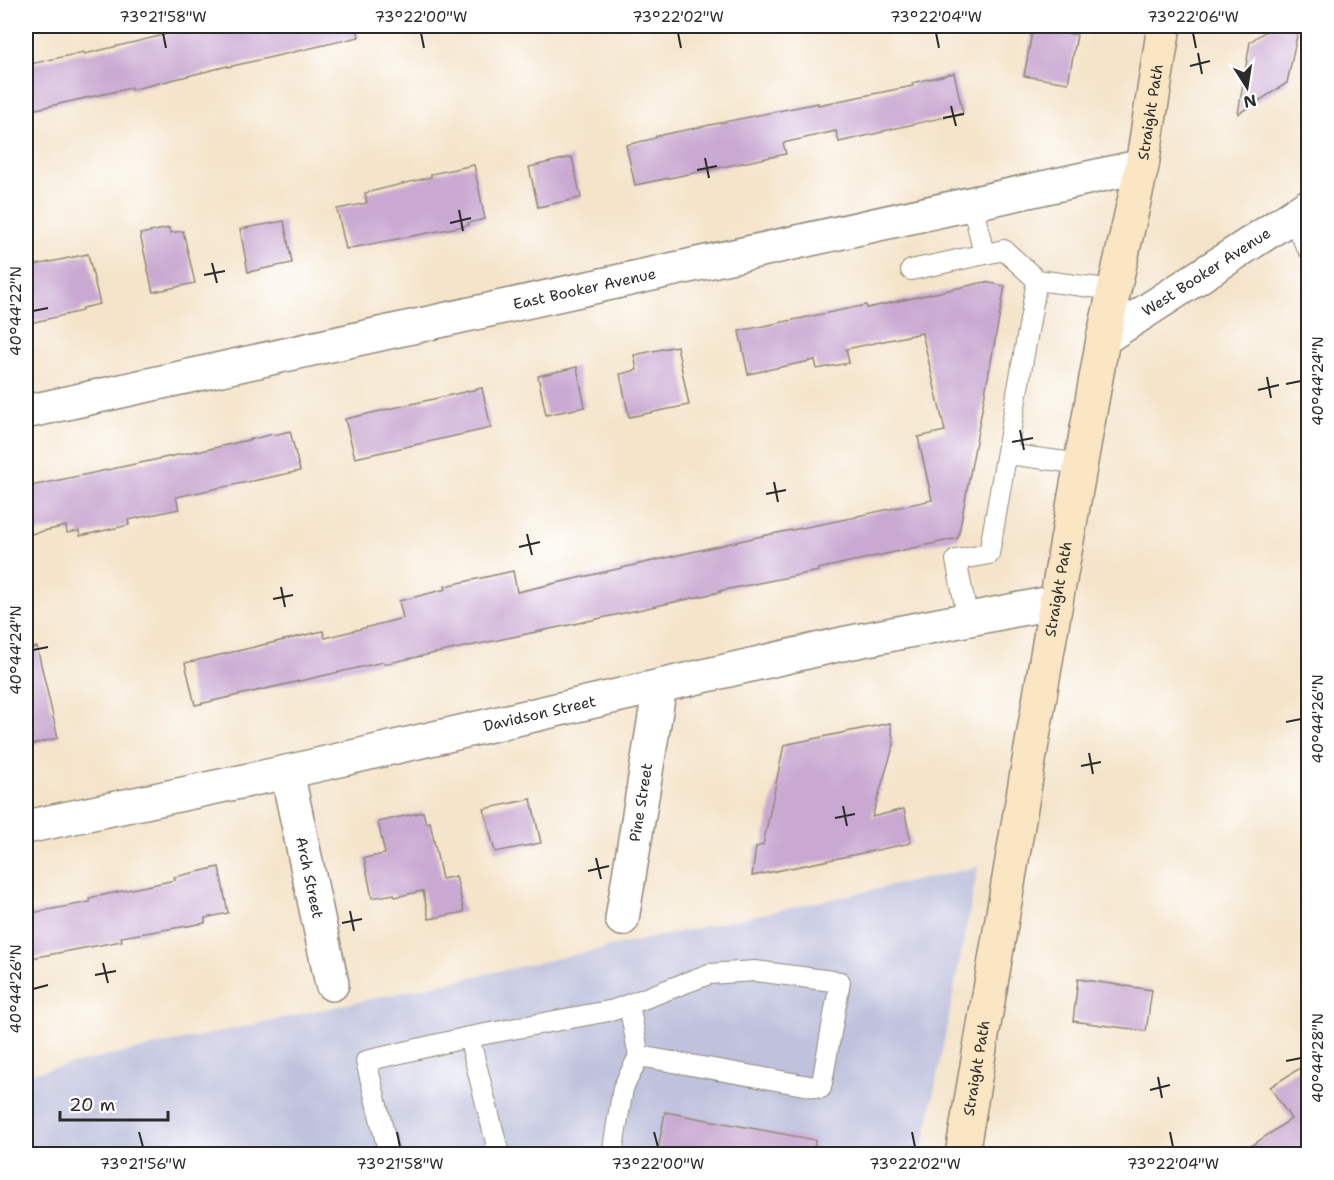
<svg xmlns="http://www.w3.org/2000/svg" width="1334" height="1180" viewBox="0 0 1334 1180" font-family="'Shantell Sans',sans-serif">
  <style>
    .industrial { fill: #c0c2dd }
    .building { fill: #c9a9d1 }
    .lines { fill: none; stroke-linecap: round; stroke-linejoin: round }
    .service-casing { stroke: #90887a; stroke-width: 22 }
    .minor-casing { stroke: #90887a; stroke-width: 36 }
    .secondary-casing { stroke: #90887a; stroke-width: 36 }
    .service { stroke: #fff; stroke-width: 20 }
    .minor { stroke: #fff; stroke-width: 33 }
    .secondary { stroke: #fbe6c4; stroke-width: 33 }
    .ticks { fill: none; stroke: #2b2b2b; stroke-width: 2 }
    .labels { text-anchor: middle; stroke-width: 4.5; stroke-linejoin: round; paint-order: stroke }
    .street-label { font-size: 15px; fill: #2b2b2b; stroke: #fff }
    .neatline { fill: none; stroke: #2b2b2b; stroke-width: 2 }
    .ticks-label { font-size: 15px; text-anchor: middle; fill: #2b2b2b }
  </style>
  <rect width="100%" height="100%" fill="#fff"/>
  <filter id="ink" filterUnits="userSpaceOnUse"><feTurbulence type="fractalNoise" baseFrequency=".0167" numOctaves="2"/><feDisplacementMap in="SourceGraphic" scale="12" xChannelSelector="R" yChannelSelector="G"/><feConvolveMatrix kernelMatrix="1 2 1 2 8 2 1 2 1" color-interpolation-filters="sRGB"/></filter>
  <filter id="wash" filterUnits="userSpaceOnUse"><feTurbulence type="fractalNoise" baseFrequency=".008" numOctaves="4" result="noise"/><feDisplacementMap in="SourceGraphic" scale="24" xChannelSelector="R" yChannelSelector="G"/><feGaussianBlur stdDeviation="1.35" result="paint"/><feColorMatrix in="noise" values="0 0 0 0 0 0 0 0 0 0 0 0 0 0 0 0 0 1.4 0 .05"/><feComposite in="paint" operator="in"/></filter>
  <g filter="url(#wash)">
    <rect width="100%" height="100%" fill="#f4e4ca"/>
    <path class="industrial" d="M 978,867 L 922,1154 L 26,1154 L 26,1074 Z"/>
    <g id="blocks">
      <g class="building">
        <path d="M 201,26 L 357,26 L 359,37 L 228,67 L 228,66 L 131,90 L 131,88 L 36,109 L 26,65 L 84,52 L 85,54 Z"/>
        <path d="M 1273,26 L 1299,26 L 1287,83 L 1238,114 L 1250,42 Z"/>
        <path d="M 1033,27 L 1077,35 L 1068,83 L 1024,76 Z"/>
        <path d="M 954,73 L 963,113 L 883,131 L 883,132 L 839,142 L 836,131 L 783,143 L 786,154 L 635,185 L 626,145 L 656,138 L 656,136 L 818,103 L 818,105 L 913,86 L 912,83 Z"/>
        <path d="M 572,157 L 581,198 L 538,207 L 529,167 Z"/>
        <path d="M 474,165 L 485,219 L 468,223 L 469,225 L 346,249 L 337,209 L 367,203 L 365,193 L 431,177 L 431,174 Z"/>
        <path d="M 284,221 L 292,263 L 248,272 L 240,229 Z"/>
        <path d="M 169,228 L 170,233 L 183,231 L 195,283 L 153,292 L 140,234 Z"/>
        <path d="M 88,254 L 100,304 L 82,308 L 82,311 L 26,324 L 26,267 Z"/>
        <path d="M 985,282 L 1005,286 L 958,538 L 818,569 L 819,571 L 719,591 L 720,592 L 574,624 L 384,664 L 383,662 L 195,705 L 185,663 L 323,631 L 325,638 L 403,618 L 399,601 L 446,589 L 445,586 L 513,571 L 517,592 L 757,537 L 857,517 L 857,516 L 932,500 L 918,437 L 945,431 L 922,333 L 846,349 L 849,363 L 817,369 L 815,360 L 748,374 L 739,331 L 866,305 L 867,308 Z"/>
        <path d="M 677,346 L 689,405 L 629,417 L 620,374 L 637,370 L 634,355 Z"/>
        <path d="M 577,367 L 585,407 L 546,415 L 538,376 Z"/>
        <path d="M 482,388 L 491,428 L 355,458 L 345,419 Z"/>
        <path d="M 290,431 L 300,471 L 176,497 L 179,509 L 128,520 L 129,525 L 80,536 L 79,531 L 67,533 L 66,526 L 26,535 L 26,487 L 197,451 L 197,452 L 273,434 L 274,435 Z"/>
        <path d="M 37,647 L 58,738 L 26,746 L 26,649 Z"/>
        <path d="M 890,723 L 894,744 L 872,817 L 904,809 L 911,843 L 752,876 L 756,847 L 763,845 L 784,745 Z"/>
        <path d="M 531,799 L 541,843 L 495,852 L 484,809 Z"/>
        <path d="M 423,812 L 426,823 L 430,822 L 442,879 L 456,876 L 464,912 L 429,919 L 423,891 L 395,897 L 394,894 L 372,898 L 364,858 L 385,854 L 378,822 Z"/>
        <path d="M 219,867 L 228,913 L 205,918 L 205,923 L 121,937 L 122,941 L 26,959 L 26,914 L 90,902 L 89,898 L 175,880 L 174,877 Z"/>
        <path d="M 1078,979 L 1152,990 L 1146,1031 L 1073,1021 Z"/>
        <path d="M 1308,1063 L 1308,1145 L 1294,1155 L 1238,1155 L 1291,1119 L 1270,1087 Z"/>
        <path d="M 665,1112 L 815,1140 L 814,1155 L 657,1155 Z"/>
      </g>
    </g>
  </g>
  <g filter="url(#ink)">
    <use href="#blocks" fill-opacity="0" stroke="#90887a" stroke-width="1.5"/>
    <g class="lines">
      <defs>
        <g id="service">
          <path d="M 972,203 L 984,254"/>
          <path d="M 1291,218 L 1308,249"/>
          <path d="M 911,270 L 1004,250 L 1037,280 L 989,554 L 956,560 L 968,620"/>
          <path d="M 1037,280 L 1114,290"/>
          <path d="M 1007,454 L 1081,464"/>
          <path d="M 629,1005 L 639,1056"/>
          <path d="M 469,1037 L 614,1010 L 709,974 L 755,971 L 840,982 L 821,1088 L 639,1056 L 623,1088 L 612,1154"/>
          <path d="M 389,1154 L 366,1061 L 469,1037 L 499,1154"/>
        </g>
        <g id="minor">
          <path id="s1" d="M 1103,339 L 1308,206"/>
          <path id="s2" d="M 26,412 L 1142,166"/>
          <path id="s3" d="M 287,772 L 332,984"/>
          <path id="s4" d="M 26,827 L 287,772 L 842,644 L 1056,602"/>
          <path id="s5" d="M 622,919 L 660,686"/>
        </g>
        <g id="secondary">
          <path id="s6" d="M 962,1154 L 1056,602 L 1103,339 L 1142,166 L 1164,26"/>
        </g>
      </defs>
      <use href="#service" class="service-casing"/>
      <use href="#minor" class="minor-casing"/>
      <use href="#secondary" class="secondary-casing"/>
      <use href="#service" class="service"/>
      <use href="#minor" class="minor"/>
      <use href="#secondary" class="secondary"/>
    </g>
  </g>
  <path class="ticks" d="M 163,33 L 166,48M 421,33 L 424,48M 678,33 L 681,48M 936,33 L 939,48M 1193,33 L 1196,48M 1198,53 L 1202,74M 1190,66 L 1210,61M 951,106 L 956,126M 943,118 L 964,114M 705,158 L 709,178M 697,170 L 717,166M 459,210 L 463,231M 450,223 L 471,218M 212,263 L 217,283M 204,275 L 225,271M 33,311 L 48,308M 1267,377 L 1271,398M 1286,384 L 1301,381M 1258,390 L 1279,385M 1020,430 L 1024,450M 1012,442 L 1033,438M 774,482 L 778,502M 766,494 L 786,490M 527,534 L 532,555M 519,547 L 540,542M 281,587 L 285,607M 273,599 L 293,595M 33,650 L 48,647M 1286,722 L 1301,719M 1089,753 L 1093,774M 1081,766 L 1101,762M 843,806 L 847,826M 835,818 L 855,814M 596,858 L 601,879M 588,871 L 609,866M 350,911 L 354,931M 342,923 L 362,919M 103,963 L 108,983M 95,975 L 116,971M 33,989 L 48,985M 1286,1061 L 1301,1058M 1158,1077 L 1162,1098M 1150,1090 L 1170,1085M 139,1132 L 143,1147M 397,1132 L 400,1147M 654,1132 L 658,1147M 912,1132 L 915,1147M 1170,1132 L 1173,1147"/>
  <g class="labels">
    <g class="street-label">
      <text dy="5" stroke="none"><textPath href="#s6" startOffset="1059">Straight Path</textPath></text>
      <text dy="5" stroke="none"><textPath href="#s1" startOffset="123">West Booker Avenue</textPath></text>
      <text dy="5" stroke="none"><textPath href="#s2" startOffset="572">East Booker Avenue</textPath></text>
      <text dy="5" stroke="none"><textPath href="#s6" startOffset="573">Straight Path</textPath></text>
      <text dy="5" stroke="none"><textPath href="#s4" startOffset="526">Davidson Street</textPath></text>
      <text dy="5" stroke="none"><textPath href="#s5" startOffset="118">Pine Street</textPath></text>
      <text dy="5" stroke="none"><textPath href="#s3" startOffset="108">Arch Street</textPath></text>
      <text dy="5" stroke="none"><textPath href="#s6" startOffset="87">Straight Path</textPath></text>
    </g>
  </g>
  <rect width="1334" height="1180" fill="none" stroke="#fff" stroke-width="66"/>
  <g transform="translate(1247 87) rotate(168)" stroke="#ffffff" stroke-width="4.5" paint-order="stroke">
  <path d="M0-4.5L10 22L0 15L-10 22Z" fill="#2b2b2b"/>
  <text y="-9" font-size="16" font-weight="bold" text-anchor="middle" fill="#2b2b2b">N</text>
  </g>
  <path d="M60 1111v9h108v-9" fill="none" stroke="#2b2b2b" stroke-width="3"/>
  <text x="69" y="1111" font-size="18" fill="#2b2b2b" stroke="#ffffff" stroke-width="4.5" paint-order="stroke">20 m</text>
  <rect x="33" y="33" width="1268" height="1114" class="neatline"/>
  <g class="ticks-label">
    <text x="163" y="22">73°21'58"W</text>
    <text x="421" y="22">73°22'00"W</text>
    <text x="678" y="22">73°22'02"W</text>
    <text x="936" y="22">73°22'04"W</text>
    <text x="1193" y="22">73°22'06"W</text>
    <text transform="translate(16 311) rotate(-90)" y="5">40°44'22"N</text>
    <text transform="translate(1318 381) rotate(-90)" y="5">40°44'24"N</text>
    <text transform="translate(16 650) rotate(-90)" y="5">40°44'24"N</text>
    <text transform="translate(1318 719) rotate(-90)" y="5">40°44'26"N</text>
    <text transform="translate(16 989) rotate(-90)" y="5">40°44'26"N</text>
    <text transform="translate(1318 1058) rotate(-90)" y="5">40°44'28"N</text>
    <text x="143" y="1169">73°21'56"W</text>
    <text x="400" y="1169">73°21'58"W</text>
    <text x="658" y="1169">73°22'00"W</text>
    <text x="915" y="1169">73°22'02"W</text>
    <text x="1173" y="1169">73°22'04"W</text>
  </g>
</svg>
